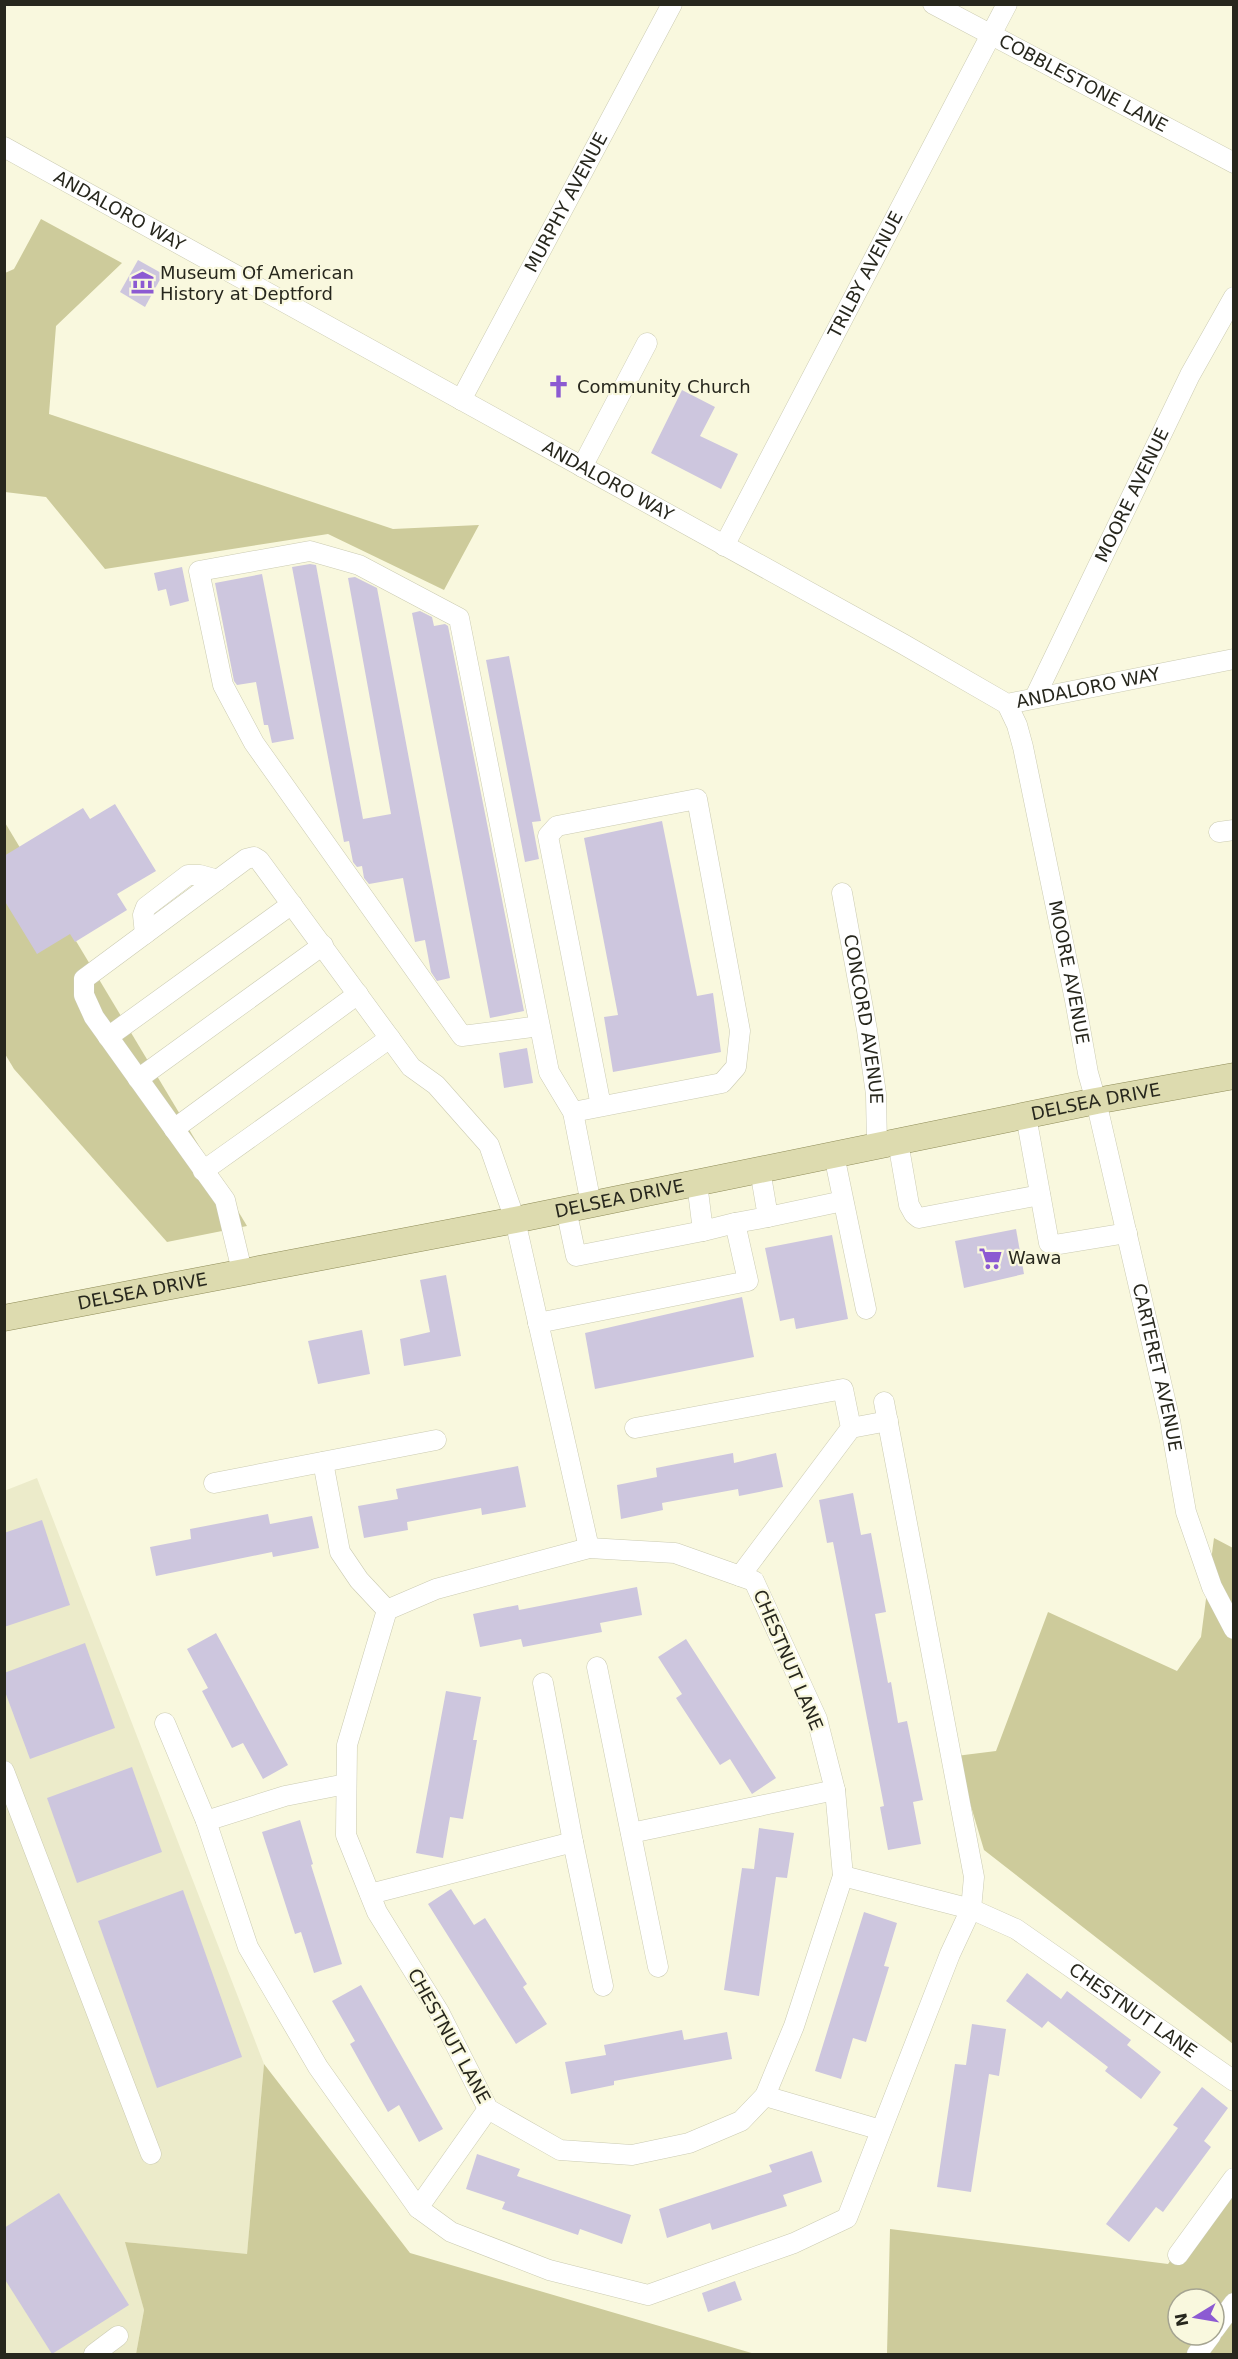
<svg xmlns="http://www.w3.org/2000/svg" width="1238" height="2359" viewBox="0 0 1238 2359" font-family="'DejaVu Sans',sans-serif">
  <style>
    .built { fill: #ecebca }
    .forest { fill: #cdcb9b; fill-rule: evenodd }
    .building { fill: #cdc6de }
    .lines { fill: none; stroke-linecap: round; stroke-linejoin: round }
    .minor-casing { stroke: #cbcbb2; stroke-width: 21 }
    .major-casing { stroke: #8f8c59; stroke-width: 27 }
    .minor { stroke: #fff; stroke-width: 20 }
    .major { stroke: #dddbaf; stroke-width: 26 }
    .labels { text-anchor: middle; stroke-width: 4.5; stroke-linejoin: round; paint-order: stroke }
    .street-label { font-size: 18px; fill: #27271d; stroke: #f9f8de }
    .poi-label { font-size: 18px; fill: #27271d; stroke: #f9f8de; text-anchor: start }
  </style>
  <rect width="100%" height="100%" fill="#f9f8de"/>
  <path class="built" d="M 37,1478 L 264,2064 L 247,2255 L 126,2242 L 144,2310 L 136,2354 L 5,2354 L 4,1491 Z"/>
  <g class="forest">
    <path d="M 41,219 L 122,263 L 56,326 L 49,414 L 393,529 L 479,525 L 444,590 L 328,534 L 105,569 L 46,497 L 5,492 L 5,273 L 14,269 Z"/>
    <path d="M 4,821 L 247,1226 L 167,1242 L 14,1069 L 5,1054 Z"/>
    <path d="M 1214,1538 L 1233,1548 L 1233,2044 L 984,1850 L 956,1756 L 996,1751 L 1048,1612 L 1177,1671 L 1201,1637 Z"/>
    <path d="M 264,2064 L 410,2253 L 755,2354 L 136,2354 L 144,2310 L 125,2242 L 247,2254 Z"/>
    <path d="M 1233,2179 L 1233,2354 L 887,2354 L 890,2229 L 1168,2264 ZM 1178,2299 L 1214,2299 L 1214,2335 L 1178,2335 Z"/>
  </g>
  <g class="building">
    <path d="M 138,260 L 163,274 L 145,307 L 120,292 Z"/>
    <path d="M 682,390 L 715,407 L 700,436 L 738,454 L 721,489 L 651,453 Z"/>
    <path d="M 310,564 L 316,565 L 363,819 L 391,814 L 348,578 L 355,577 L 377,588 L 450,978 L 437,981 L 431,972 L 425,940 L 415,942 L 403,878 L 369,884 L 364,878 L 362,866 L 357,867 L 353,862 L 349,841 L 344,842 L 292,567 Z"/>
    <path d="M 182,567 L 189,601 L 170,606 L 166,589 L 158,591 L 154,573 Z"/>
    <path d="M 262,574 L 294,739 L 272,743 L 268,725 L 264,725 L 256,682 L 237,685 L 234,681 L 215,583 Z"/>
    <path d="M 420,611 L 432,617 L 434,626 L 445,624 L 448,626 L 524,1011 L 490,1018 L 412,613 Z"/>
    <path d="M 509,656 L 541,821 L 532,822 L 539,859 L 525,862 L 486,660 Z"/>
    <path d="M 115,804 L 156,871 L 117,894 L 127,910 L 75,942 L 70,934 L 37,954 L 4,900 L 4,856 L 83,808 L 90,819 Z"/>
    <path d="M 662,821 L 697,996 L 713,993 L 721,1052 L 613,1072 L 604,1017 L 618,1015 L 584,838 Z"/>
    <path d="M 527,1048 L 533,1083 L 504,1088 L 499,1053 Z"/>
    <path d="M 1016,1229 L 1024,1274 L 964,1288 L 955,1241 Z"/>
    <path d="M 832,1235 L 848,1319 L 796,1329 L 794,1318 L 780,1321 L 765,1248 Z"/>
    <path d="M 446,1275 L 461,1356 L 404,1366 L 400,1339 L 430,1332 L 420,1280 Z"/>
    <path d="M 742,1297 L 754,1357 L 595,1389 L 585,1333 Z"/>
    <path d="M 362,1330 L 370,1374 L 318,1384 L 308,1341 Z"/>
    <path d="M 733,1453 L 734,1463 L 776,1453 L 783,1487 L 739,1496 L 738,1489 L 662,1503 L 663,1510 L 621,1519 L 617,1485 L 657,1477 L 656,1468 Z"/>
    <path d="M 518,1466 L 526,1507 L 482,1515 L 481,1508 L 407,1522 L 408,1530 L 364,1538 L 358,1506 L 398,1499 L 396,1489 Z"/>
    <path d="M 853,1493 L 861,1535 L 871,1533 L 886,1612 L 875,1614 L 888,1683 L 891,1682 L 898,1723 L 907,1721 L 923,1800 L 913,1802 L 921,1844 L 888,1850 L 880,1807 L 884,1806 L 833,1542 L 827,1543 L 819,1500 Z"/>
    <path d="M 268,1514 L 270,1524 L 312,1516 L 319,1548 L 273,1557 L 272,1552 L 156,1576 L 150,1547 L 191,1539 L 190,1529 Z"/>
    <path d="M 42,1520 L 70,1605 L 4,1627 L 4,1533 Z"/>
    <path d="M 637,1587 L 642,1615 L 600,1623 L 602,1632 L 523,1647 L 521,1639 L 480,1647 L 473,1614 L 518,1605 L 519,1610 Z"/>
    <path d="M 216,1633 L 288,1765 L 263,1779 L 243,1743 L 232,1748 L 202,1691 L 208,1688 L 187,1649 Z"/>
    <path d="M 686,1639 L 776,1778 L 752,1794 L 730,1759 L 720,1765 L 676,1698 L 682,1694 L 658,1657 Z"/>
    <path d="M 85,1643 L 115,1728 L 30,1759 L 4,1689 L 4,1673 Z"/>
    <path d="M 446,1691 L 481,1697 L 473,1740 L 477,1740 L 463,1819 L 450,1817 L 443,1858 L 416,1853 Z"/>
    <path d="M 132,1767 L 162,1852 L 77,1883 L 47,1798 Z"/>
    <path d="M 300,1820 L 313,1864 L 311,1865 L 342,1964 L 314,1973 L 301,1932 L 295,1934 L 262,1832 Z"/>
    <path d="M 759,1828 L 794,1833 L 787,1878 L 776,1877 L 759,1996 L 724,1990 L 742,1868 L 754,1869 Z"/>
    <path d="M 451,1889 L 474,1925 L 485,1918 L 527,1984 L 523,1987 L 547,2024 L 516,2044 L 428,1904 Z"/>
    <path d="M 183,1890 L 242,2057 L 157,2088 L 98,1921 Z"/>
    <path d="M 864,1912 L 897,1923 L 884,1966 L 889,1967 L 866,2042 L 853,2038 L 841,2079 L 815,2071 Z"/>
    <path d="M 1027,1973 L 1061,1999 L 1067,1991 L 1131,2040 L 1127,2045 L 1161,2072 L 1141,2099 L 1105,2071 L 1108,2067 L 1048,2021 L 1042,2028 L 1006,2001 Z"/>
    <path d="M 361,1985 L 443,2129 L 419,2142 L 399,2105 L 388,2112 L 350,2044 L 355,2041 L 332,2001 Z"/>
    <path d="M 972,2024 L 1006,2029 L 999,2076 L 989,2074 L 971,2192 L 937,2187 L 955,2064 L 966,2065 Z"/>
    <path d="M 682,2030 L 684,2040 L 727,2032 L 732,2059 L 614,2081 L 614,2085 L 571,2094 L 565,2062 L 606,2055 L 604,2045 Z"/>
    <path d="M 1202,2087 L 1228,2108 L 1204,2141 L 1211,2147 L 1163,2212 L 1156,2207 L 1129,2242 L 1106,2224 L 1178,2128 L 1173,2125 Z"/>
    <path d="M 812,2151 L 822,2182 L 783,2195 L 787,2206 L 712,2230 L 710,2223 L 667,2238 L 659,2209 L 772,2172 L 769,2165 Z"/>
    <path d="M 477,2154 L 520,2169 L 517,2176 L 631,2215 L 622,2244 L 580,2229 L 578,2235 L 502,2209 L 505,2202 L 466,2189 Z"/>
    <path d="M 59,2193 L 129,2305 L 52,2354 L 4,2278 L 4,2228 Z"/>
    <path d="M 735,2281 L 742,2300 L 708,2312 L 702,2293 Z"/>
  </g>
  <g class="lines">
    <defs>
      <g id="minor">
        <path id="s1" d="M 933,4 L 1234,163"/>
        <path id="s2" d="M 4,147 L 903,644 L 1007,704 L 1234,659"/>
        <path id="s3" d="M 461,400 L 672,4"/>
        <path d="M 582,467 L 647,343"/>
        <path id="s4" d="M 724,546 L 1007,4"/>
        <path id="s5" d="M 1035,697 L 1190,375 L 1234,297"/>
        <path id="s6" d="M 1007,704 L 1017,725 L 1023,747 L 1075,1000 L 1088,1073 L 1096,1101 L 1170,1421 L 1186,1512 L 1212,1587 L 1234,1629"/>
        <path d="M 1219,832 L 1234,830"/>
        <path id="s7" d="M 842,893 L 867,1030 L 876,1094 L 877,1146"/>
        <path d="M 145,934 L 143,915 L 146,907 L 188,875 L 200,875 L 218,880"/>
        <path d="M 540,1026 L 462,1036 L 254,743 L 223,685 L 199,571 L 310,551 L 359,565 L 459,618 L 549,1072 L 573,1112 L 591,1204"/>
        <path d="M 108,1037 L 292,904"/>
        <path d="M 138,1079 L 323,945"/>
        <path d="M 573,1112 L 722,1083 L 736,1067 L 740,1031 L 697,799 L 557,826 L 548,836 L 601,1106"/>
        <path d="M 1026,1116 L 1049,1243 L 1054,1245 L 1127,1233"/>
        <path d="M 174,1129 L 358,994"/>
        <path d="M 898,1142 L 909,1205 L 914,1214 L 919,1218 L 1040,1195"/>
        <path d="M 834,1155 L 866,1309"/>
        <path d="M 203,1171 L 390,1038"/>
        <path d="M 566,1209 L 576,1256 L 703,1231"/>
        <path d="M 768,1217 L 843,1201"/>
        <path d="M 735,1223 L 768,1217 L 760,1170"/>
        <path d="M 242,1271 L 225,1200 L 94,1017 L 84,995 L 84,979 L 246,859 L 254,857 L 259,860 L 411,1067 L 436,1085 L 489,1145 L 515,1220 L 589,1548"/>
        <path d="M 538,1323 L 748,1281 L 735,1223 L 703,1231 L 697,1183"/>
        <path d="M 635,1428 L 843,1389 L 851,1428 L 740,1576"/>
        <path d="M 851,1428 L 888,1421"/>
        <path d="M 323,1462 L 340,1552 L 359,1580 L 387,1610"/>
        <path d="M 214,1483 L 436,1440"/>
        <path d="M 589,1548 L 675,1553 L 754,1581 L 817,1719 L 835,1790 L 843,1876 L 794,2026 L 765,2096 L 741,2121 L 689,2143 L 632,2155 L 560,2150 L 488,2109 L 439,2012 L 377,1912 L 346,1835 L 347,1745 L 387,1610 L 436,1589 Z"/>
        <path d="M 597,1667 L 658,1967"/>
        <path d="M 543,1683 L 573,1842"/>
        <path d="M 165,1723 L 206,1821 L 248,1947 L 318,2067 L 418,2208 L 451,2232 L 549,2270 L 648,2295 L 794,2243 L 847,2218 L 950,1954 L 971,1909 L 974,1877 L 884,1402"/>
        <path d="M 4,1771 L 151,2154"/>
        <path d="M 206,1821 L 285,1796 L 346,1784"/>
        <path d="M 631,1833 L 835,1790"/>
        <path id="s8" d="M 843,1876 L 971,1909 L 1016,1929 L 1234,2081"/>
        <path d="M 370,1894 L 573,1842 L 603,1986"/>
        <path d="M 765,2096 L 881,2130"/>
        <path d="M 418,2208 L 488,2109"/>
        <path d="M 1178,2255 L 1234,2178"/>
        <path d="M 1214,2330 L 1234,2303"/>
        <path d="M 94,2354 L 118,2336"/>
        <path d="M 1197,2354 L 1211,2335"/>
      </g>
      <g id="major">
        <path id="s9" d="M 4,1318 L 515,1220 L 1096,1101 L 1234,1076"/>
      </g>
    </defs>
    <use href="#minor" class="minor-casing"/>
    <use href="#major" class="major-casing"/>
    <use href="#minor" class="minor"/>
    <use href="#major" class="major"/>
  </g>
  <defs>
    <symbol id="museum-bare" viewBox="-9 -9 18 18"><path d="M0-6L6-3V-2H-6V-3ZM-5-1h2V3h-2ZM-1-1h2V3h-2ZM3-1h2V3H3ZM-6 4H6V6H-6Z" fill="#8c5ad2" stroke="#f9f8de" stroke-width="2.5" paint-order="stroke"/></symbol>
    <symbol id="church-bare" viewBox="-9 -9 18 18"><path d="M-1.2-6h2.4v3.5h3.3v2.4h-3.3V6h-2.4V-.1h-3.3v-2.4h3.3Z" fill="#8c5ad2" stroke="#f9f8de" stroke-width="2.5" paint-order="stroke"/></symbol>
    <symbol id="supermarket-bare" viewBox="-9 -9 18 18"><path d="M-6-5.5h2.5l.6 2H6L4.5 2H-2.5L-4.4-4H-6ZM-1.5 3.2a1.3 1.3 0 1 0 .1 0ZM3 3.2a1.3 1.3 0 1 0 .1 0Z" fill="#8c5ad2" stroke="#f9f8de" stroke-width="2.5" paint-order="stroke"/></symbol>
  </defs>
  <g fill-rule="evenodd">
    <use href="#museum-bare" x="126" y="266" width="33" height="33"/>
    <use href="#church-bare" x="542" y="370" width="33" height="33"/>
    <use href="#supermarket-bare" x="974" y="1242" width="33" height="33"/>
  </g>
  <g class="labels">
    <g class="street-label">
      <text dy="6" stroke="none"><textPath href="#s1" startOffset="170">COBBLESTONE LANE</textPath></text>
      <text dy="6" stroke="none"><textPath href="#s3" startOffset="224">MURPHY AVENUE</textPath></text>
      <text dy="6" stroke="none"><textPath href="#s2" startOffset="132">ANDALORO WAY</textPath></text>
      <text dy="6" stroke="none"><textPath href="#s4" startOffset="306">TRILBY AVENUE</textPath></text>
      <text dy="6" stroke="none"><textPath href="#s2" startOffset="690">ANDALORO WAY</textPath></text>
      <text dy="6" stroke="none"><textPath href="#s5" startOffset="224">MOORE AVENUE</textPath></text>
      <text dy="6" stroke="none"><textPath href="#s2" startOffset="1230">ANDALORO WAY</textPath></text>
      <text dy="6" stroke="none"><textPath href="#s6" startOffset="276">MOORE AVENUE</textPath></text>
      <text dy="6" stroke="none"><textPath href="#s7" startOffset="128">CONCORD AVENUE</textPath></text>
      <text dy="6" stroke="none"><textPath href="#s9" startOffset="1113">DELSEA DRIVE</textPath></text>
      <text dy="6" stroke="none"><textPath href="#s9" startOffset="627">DELSEA DRIVE</textPath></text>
      <text dy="6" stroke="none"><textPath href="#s9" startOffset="141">DELSEA DRIVE</textPath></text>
      <text dy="6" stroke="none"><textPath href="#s6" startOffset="681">CARTERET AVENUE</textPath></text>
      <text transform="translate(788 1660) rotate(67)" y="6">CHESTNUT LANE</text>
      <text dy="6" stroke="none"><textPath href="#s8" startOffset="324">CHESTNUT LANE</textPath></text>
      <text transform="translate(449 2036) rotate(61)" y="6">CHESTNUT LANE</text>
    </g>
    <g class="poi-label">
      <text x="160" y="279">Museum Of American<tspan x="160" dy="21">History at Deptford</tspan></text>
      <text x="577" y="393">Community Church</text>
      <text x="1008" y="1264">Wawa</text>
    </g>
  </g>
  <rect width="1238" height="2359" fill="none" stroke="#27271d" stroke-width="12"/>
  <g transform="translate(1196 2317) rotate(259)"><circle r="28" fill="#f9f8de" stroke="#a5a491" stroke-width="1.5"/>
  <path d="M0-4.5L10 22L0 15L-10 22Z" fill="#8c5ad2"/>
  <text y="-9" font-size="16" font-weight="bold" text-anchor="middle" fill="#27271d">N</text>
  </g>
</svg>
